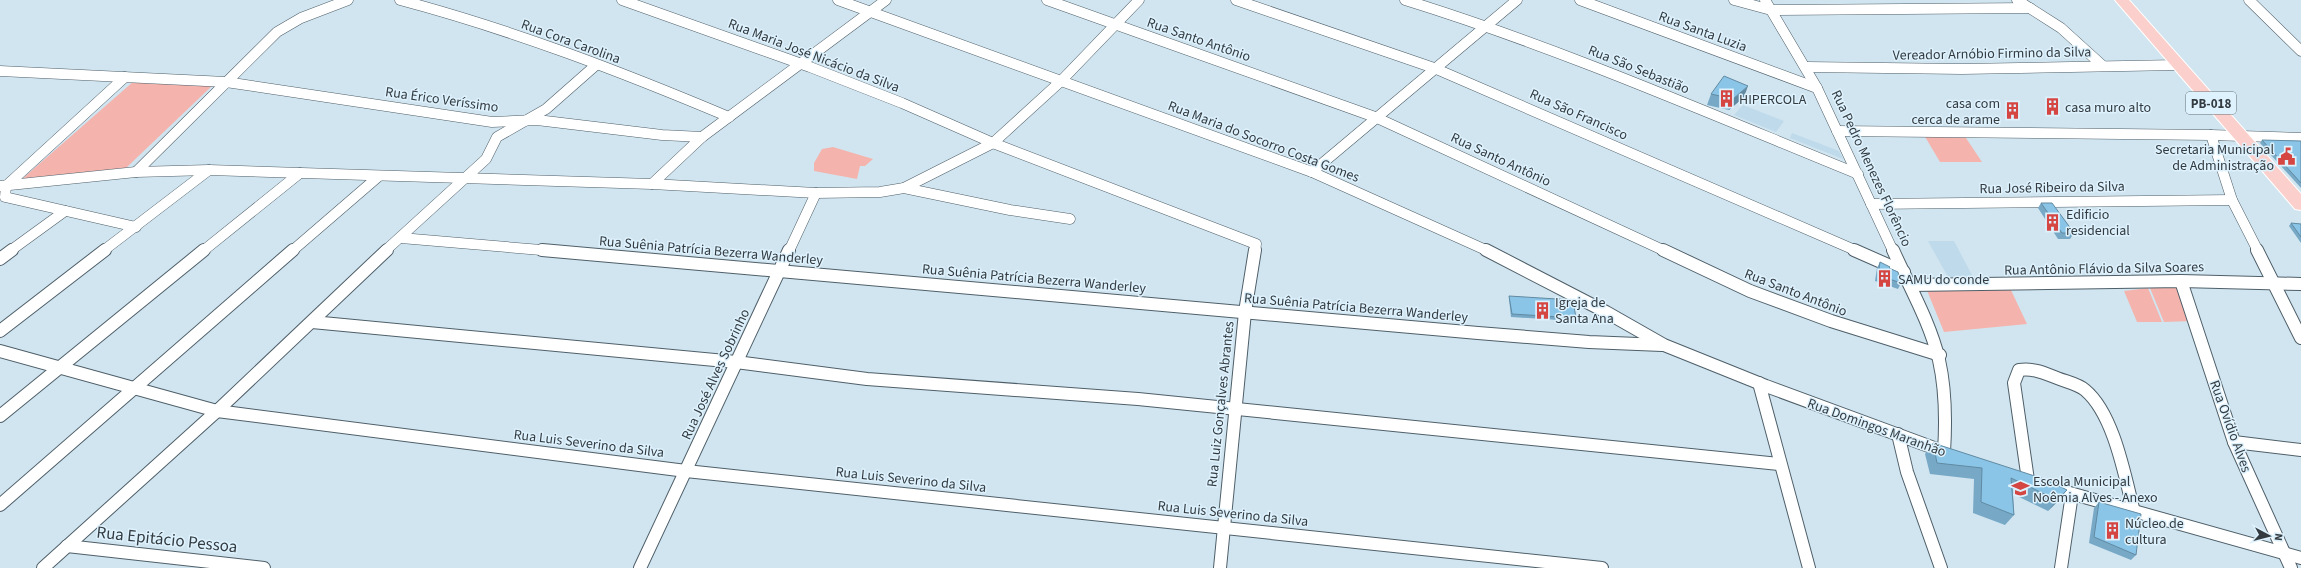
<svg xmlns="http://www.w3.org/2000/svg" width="2301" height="568" viewBox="0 0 2301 568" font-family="'Source Sans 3',sans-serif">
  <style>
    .built { fill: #bfdaea }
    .green { fill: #f4b4ad }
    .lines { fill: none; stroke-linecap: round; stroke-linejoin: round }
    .street-far1-casing { stroke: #4e5f69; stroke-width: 11 }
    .street-casing { stroke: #4e5f69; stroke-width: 14 }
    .primary-casing { stroke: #fff; stroke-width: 2 }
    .street-far1 { stroke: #fff; stroke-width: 10 }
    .street { stroke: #fff; stroke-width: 12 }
    .primary { fill: #fbd0cc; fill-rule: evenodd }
    .wall { fill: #77a9c7 }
    .shaded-wall { fill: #618aa2 }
    .building { fill: #8ac5e7; stroke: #618aa2 }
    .labels { text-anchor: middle; stroke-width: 3; stroke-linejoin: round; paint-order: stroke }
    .shield { fill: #def2fe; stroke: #667279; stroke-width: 1 }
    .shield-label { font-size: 13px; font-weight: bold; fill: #333b40 }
    .street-label { font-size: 14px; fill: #333b40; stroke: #def2fe }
    .poi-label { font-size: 14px; fill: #333b40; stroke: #def2fe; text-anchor: start }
    .near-street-label { font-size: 17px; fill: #333b40; stroke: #def2fe }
  </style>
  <rect width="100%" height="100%" fill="#d1e5f0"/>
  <g class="built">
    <path d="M 1743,105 L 1784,121 L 1776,132 L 1734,115 Z"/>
    <path d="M 1792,133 L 1839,151 L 1843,159 L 1790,138 Z"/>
    <path d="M 1928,241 L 1954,241 L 1973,277 L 1948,277 Z"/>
  </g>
  <g class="green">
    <path d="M 134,81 L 213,85 L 126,168 L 22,179 Z"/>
    <path d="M 1924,135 L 1964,135 L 1982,162 L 1940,162 Z"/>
    <path d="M 833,147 L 873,159 L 865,166 L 860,166 L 857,179 L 814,171 L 814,163 L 822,149 Z"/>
    <path d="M 2181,285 L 2193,321 L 2164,322 L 2150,288 Z"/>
    <path d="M 1926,288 L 2010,288 L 2027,324 L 1944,332 Z"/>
    <path d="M 2148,288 L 2162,322 L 2137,322 L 2124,291 Z"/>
  </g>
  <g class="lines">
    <defs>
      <g id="street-far1">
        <path d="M 400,0 C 513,30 622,72 729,117"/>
        <path d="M 622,0 L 810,67 L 902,103 L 993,143 L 1256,244 L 1255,251"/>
        <path d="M 838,0 L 1312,172 L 1488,251"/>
        <path d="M 1047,0 L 1375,117 L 1665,251"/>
        <path d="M 1236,0 L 1434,68 L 1857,251"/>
        <path d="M 1405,0 C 1560,48 1708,113 1858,174"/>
        <path d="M 1580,0 L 1817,88"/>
        <path d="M 1734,0 L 1771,10 L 2030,8"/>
        <path d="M 1765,0 L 1817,88 L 1893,251"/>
        <path d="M 2017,0 L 2061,28 L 2103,66"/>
        <path d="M 2249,0 L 2301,51"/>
        <path d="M 1807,67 L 1962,69 L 2177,65"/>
        <path d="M 0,71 L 226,82 L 492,122 L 537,120 L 662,135 L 702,137"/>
        <path d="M 125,77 L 6,186 L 5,197 L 136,227"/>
        <path d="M 1837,131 L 2211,135"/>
        <path d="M 136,172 L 277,32 L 301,18 L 348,0"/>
        <path d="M 1312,172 L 1517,0"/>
        <path d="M 652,184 L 702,137 L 886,0"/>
        <path d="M 0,186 L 136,172 L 209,170 L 652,184 L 816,193 L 880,192 L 904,188 L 993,143 L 1061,81 L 1139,0"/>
        <path d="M 904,188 L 1010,210 L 1070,219"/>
        <path d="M 1871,204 L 2232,200"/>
        <path d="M 401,238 L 553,251"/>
        <path d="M 10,251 L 65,211"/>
        <path d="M 103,251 L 209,170"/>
        <path d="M 203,251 L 300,173"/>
        <path d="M 292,251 L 379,176"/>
        <path d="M 385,251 L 486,159 L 497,137 L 546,109 L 596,65"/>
        <path d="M 789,251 L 816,193"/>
        <path d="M 2258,251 L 2232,200 L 2211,135 L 2301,138"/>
      </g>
      <g id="street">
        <path d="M 542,250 L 1478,333 L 1589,342 L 1662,345"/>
        <path d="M 1486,250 L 1606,312 L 1664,345 L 1766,386 L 1945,452"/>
        <path d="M 1663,250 L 1750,291 L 1831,321 L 1940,355"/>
        <path d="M 1854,250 L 1904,272"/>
        <path d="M 1893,250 C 1909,286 1930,322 1939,360 C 1946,391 1946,421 1944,452"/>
        <path d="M 2257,250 L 2301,338"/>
        <path d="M 0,259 L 12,250"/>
        <path d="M 2181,281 L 2234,442 L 2291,568"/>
        <path d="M 1911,285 L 2181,281 L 2301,284"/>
        <path d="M 312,322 L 736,362 L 867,379 L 1138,399 L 1779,464"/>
        <path d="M 0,331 L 105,250"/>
        <path d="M 0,351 L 217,411 L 686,471 L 1602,568"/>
        <path d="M 1759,383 L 1809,568"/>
        <path d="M 0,416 L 204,250"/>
        <path d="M 1898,434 L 1907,472 L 1941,568"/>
        <path d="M 2234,442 L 2301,450"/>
        <path d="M 2028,480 L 2014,383 L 2019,370 C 2034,368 2044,373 2057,378 C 2067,382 2078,384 2085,390 C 2114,414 2125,477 2134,512"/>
        <path d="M 2052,488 L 2301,558"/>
        <path d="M 0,505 L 293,250"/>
        <path d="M 67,546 L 264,568"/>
        <path d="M 43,568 L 217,411 L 387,250"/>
        <path d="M 640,568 L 789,250"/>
        <path d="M 1220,568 L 1245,312 L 1255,250"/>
        <path d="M 2061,568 L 2072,494"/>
      </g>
      <path id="primary" d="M 2115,0 L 2129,0 L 2301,194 L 2301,210 L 2295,209 Z"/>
    </defs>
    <use href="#street-far1" class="street-far1-casing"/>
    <use href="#street" class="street-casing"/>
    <use href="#primary" class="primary-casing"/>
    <use href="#street-far1" class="street-far1"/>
    <use href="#street" class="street"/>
    <use href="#primary" class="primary"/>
  </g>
  <g class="wall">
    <path d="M 1711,94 L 1744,97 L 1729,110 L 1707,105 Z"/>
    <path d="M 2262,140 L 2301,141 L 2301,188 L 2260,143 Z"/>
    <path d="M 2041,203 L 2074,233 L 2070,239 L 2058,239 L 2038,208 Z"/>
    <path d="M 2291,223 L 2301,224 L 2301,243 L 2289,226 Z"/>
    <path d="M 1880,262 L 1889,268 L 1901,283 L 1898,289 L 1875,281 L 1877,268 Z"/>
    <path d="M 1509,296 L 1576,318 L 1575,321 L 1511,317 L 1509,299 Z"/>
    <path d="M 1933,443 L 2067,490 L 2058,501 L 2048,511 L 2013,494 L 2014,515 L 2005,525 L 1973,513 L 1974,479 L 1930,474 L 1925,454 Z"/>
    <path d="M 2099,502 L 2136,555 L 2131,560 L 2089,543 L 2094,508 Z"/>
  </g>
  <g class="shaded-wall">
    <path d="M 1748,86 L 1744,97 L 1729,110 L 1733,99 Z"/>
    <path d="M 2067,490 L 2058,501 L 2048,511 L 2057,500 Z"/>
  </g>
  <g class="building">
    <path d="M 1724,76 L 1748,86 L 1733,99 L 1711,94 Z"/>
    <path d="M 2262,140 L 2301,141 L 2301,183 Z"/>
    <path d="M 2041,203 L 2052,203 L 2074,233 L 2062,233 Z"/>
    <path d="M 2291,223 L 2301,224 L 2301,237 Z"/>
    <path d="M 1880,262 L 1890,267 L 1889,268 L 1898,272 L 1901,283 L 1878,275 Z"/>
    <path d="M 1509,296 L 1573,300 L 1576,318 L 1512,314 Z"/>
    <path d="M 1933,443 L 2047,480 L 2067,490 L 2057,500 L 2011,478 L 2014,515 L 1981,502 L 1982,468 L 1937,463 Z"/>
    <path d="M 2099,502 L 2141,514 L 2136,555 L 2094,537 Z"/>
  </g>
  <defs>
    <symbol id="building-bare" viewBox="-9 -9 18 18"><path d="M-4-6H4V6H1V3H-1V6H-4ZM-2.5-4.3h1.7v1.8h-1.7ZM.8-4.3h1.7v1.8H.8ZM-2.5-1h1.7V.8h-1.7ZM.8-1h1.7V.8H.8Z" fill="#d54643" stroke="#def2fe" stroke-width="2.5" paint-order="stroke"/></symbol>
    <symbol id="civic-bare" viewBox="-9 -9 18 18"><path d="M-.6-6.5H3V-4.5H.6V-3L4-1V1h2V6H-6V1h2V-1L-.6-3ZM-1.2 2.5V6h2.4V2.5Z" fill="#d54643" stroke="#def2fe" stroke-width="2.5" paint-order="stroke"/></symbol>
    <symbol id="school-bare" viewBox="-9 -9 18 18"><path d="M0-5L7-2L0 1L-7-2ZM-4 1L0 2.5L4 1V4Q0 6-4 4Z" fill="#d54643" stroke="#def2fe" stroke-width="2.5" paint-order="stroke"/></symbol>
  </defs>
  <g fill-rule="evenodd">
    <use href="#building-bare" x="1714" y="86" width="25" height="25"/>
    <use href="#building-bare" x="2040" y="94" width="25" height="25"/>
    <use href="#building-bare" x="2000" y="98" width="25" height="25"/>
    <use href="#civic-bare" x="2274" y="144" width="25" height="25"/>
    <use href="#building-bare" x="2040" y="210" width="25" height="25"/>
    <use href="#building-bare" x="1872" y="266" width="25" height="25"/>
    <use href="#building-bare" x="1530" y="298" width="25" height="25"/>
    <use href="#school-bare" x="2008" y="476" width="25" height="25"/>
    <use href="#building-bare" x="2100" y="518" width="25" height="25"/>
  </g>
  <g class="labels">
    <rect class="shield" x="2186" y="92" width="50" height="22" rx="3"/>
    <g class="shield-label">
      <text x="2211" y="108">PB-018</text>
    </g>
    <g class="street-label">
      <text transform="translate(1703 31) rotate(20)" y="5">Rua Santa Luzia</text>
      <text transform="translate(1199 39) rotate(19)" y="5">Rua Santo Antônio</text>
      <text transform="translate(571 41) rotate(20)" y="5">Rua Cora Carolina</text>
      <text transform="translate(1992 53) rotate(-1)" y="5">Vereador Arnóbio Firmino da Silva</text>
      <text transform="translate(814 55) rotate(21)" y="5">Rua Maria José Nicácio da Silva</text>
      <text transform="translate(1639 69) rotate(22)" y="5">Rua São Sebastião</text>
      <text transform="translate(442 99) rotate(8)" y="5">Rua Érico Veríssimo</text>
      <text transform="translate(1579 114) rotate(24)" y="5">Rua São Francisco</text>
      <text transform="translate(1264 141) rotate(21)" y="5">Rua Maria do Socorro Costa Gomes</text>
      <text transform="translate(1501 159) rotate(25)" y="5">Rua Santo Antônio</text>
      <text transform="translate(1872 168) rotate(65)" y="5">Rua Pedro Menezes Florêncio</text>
      <text transform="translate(2052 187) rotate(-1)" y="5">Rua José Ribeiro da Silva</text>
      <text transform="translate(711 250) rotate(5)" y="5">Rua Suênia Patrícia Bezerra Wanderley</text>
      <text transform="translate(2104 268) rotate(-1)" y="5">Rua Antônio Flávio da Silva Soares</text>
      <text transform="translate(1034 278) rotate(5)" y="5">Rua Suênia Patrícia Bezerra Wanderley</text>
      <text transform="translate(1796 292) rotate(21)" y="5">Rua Santo Antônio</text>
      <text transform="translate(1356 307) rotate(5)" y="5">Rua Suênia Patrícia Bezerra Wanderley</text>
      <text transform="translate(715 374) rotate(-65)" y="5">Rua José Alves Sobrinho</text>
      <text transform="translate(1220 404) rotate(-84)" y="5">Rua Luiz Gonçalves Abrantes</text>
      <text transform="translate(2231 426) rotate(70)" y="5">Rua Ovídio Alves</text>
      <text transform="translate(1877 427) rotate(20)" y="5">Rua Domingos Maranhão</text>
      <text transform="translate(589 443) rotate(7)" y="5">Rua Luis Severino da Silva</text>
      <text transform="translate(911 479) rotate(6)" y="5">Rua Luis Severino da Silva</text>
      <text transform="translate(1233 513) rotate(6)" y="5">Rua Luis Severino da Silva</text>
    </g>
    <g class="poi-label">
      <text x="1739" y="104">HIPERCOLA</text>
      <text x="2000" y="108" text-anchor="end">casa com<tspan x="2000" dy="16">cerca de arame</tspan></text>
      <text x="2065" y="112">casa muro alto</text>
      <text x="2274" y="154" text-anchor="end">Secretaria Municipal<tspan x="2274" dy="16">de Administração</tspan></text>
      <text x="2066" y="219">Edificio<tspan x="2066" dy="16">residencial</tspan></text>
      <text x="1898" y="284">SAMU do conde</text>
      <text x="1555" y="307">Igreja de<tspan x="1555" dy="16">Santa Ana</tspan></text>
      <text x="2033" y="486">Escola Municipal<tspan x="2033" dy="16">Noêmia Alves - Anexo</tspan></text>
      <text x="2125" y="528">Núcleo de<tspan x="2125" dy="16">cultura</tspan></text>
    </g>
    <g class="near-street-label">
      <text transform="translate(167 539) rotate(6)" y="6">Rua Epitácio Pessoa</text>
    </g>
  </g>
  <g transform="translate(2269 536) rotate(97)" stroke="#def2fe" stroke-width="3" paint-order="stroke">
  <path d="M0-3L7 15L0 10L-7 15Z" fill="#333b40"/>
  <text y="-6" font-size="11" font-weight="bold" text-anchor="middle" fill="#333b40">N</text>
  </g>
</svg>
